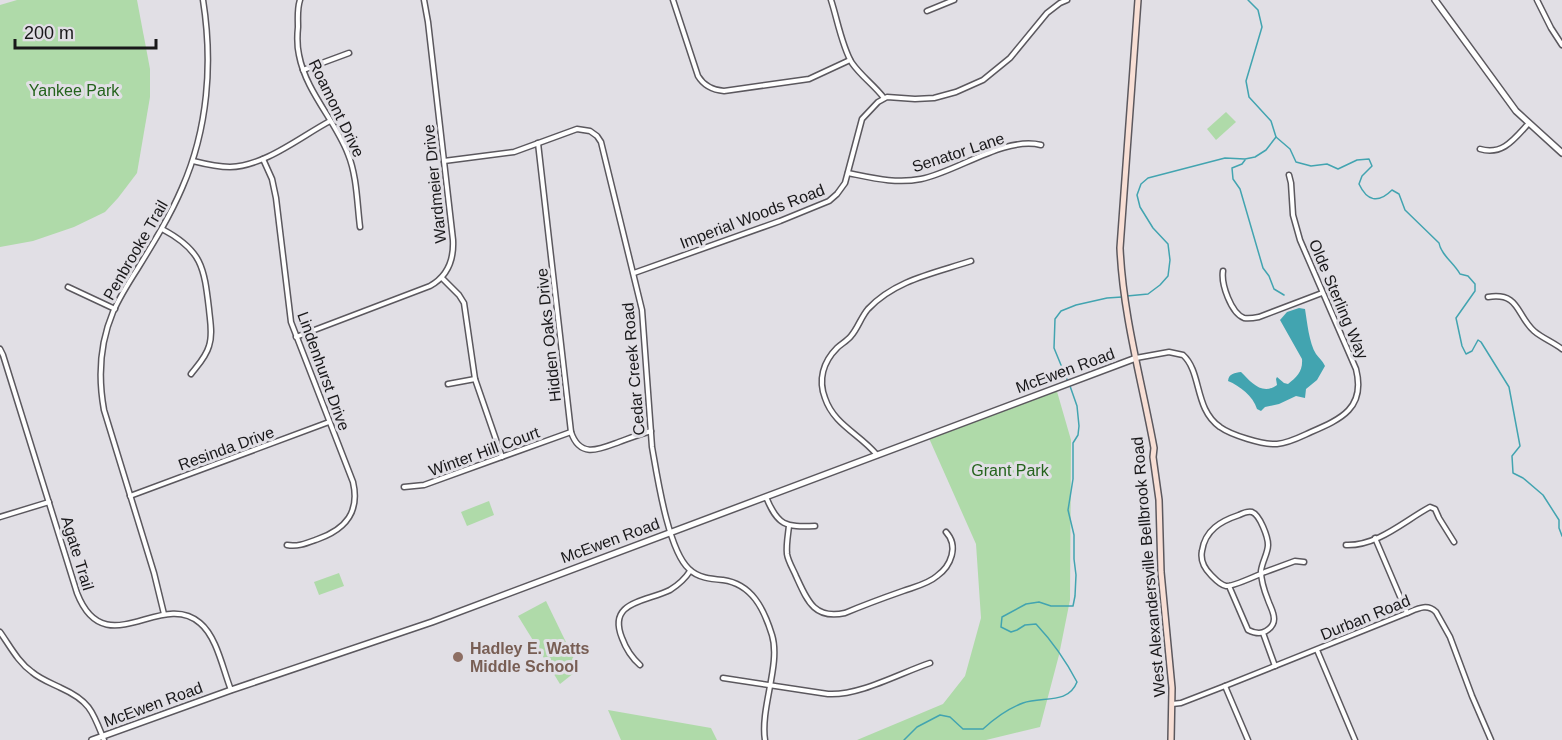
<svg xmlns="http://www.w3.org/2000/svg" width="1562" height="740" viewBox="0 0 1562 740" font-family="Helvetica,sans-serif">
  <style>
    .green { fill: #afdaa9 }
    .water { fill: #42a4b0 }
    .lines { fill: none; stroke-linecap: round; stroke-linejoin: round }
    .stream { stroke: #42a4b0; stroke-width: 1.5 }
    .minor-casing { stroke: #5b585e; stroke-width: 7 }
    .tertiary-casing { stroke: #5b585e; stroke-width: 8 }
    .secondary-casing { stroke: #5b585e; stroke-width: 8 }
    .minor { stroke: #fff; stroke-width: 4 }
    .tertiary { stroke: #fff; stroke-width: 5 }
    .secondary { stroke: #f8dfd5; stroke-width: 5 }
    .education-dot { fill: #8d6e63; stroke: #e1dfe5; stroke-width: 2 }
    .labels { text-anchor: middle; stroke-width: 6; stroke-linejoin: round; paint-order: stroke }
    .park-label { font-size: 16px; fill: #24631c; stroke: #e1dfe5 }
    .street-label { font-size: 16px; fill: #19181a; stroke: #e1dfe5 }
    .education-label { font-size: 16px; font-weight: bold; fill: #785e54; stroke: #e1dfe5; text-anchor: start }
  </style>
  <rect width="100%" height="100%" fill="#e1dfe5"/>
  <g class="green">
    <path d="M 17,0 L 137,0 L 150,69 L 150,97 L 137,173 L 118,198 L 105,212 L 74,227 L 33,241 L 0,247 L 0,5 Z"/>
    <path d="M 1226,112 L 1236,122 L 1216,140 L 1207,129 Z"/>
    <path d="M 1056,388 L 1071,440 L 1070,600 L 1059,655 L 1040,727 L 986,740 L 857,740 L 943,704 L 965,676 L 981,618 L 976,544 L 928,436 Z"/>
    <path d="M 489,501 L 494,515 L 467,526 L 461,512 Z"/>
    <path d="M 339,573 L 344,586 L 319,595 L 314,582 Z"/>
    <path d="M 546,601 L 579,669 L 560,684 L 518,616 Z"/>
    <path d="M 608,710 L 711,728 L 717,740 L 621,740 Z"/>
  </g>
  <path class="water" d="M 1299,308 L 1305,309 C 1307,321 1309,343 1316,354 C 1320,359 1322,360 1325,366 L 1317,380 L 1306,389 L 1305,398 L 1296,396 L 1279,404 L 1265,407 L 1261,411 L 1257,409 C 1253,396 1240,386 1228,381 C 1229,373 1235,373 1241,372 C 1251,382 1262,396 1277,385 L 1276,379 L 1277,377 L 1284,383 L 1288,384 C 1297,377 1303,371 1302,359 L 1280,320 L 1287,312 Z"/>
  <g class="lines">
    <g class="stream">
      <path d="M 1276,137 L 1290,149 L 1296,162 L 1311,166 L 1327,164 L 1338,169 L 1357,160 L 1369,159 L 1372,166 L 1362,176 L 1359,184 C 1367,201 1378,204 1392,190 L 1399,194 L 1405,210 L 1439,243 C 1441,255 1454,263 1460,274 L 1468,276 L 1475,284 L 1475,291 L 1456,318 L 1462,346 L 1466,354 L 1472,351 L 1478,340 L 1481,342 L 1509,387 L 1520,446 L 1512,456 L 1513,473 L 1523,478 L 1543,495 L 1559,520 L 1559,528 L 1562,536"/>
      <path d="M 1245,160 L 1242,164 L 1232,168 L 1233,179 L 1240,189 L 1263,268 L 1269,276 L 1274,289 L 1284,295"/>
      <path d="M 1127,296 L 1148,294 L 1160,285 L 1168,276 L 1170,260 L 1168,244 L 1153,228 L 1140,207 L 1137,195 L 1141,184 L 1148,178 L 1225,158 L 1245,159 L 1255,157 L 1266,150 L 1276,137 L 1271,121 L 1249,97 L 1246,81 L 1262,27 L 1258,10 L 1248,0"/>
      <path d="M 1068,382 L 1054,348 L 1055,319 L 1061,311 L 1076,305 L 1107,298 L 1122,297"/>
      <path d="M 904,740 L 917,727 L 940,715 L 950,717 L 963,729 L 983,729 C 995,718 1007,709 1023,703 C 1042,696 1068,705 1077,682 C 1067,663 1051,640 1036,624 L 1025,625 L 1017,630 L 1011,632 L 1001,627 L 1002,617 L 1026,604 L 1039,602 L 1051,606 L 1073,606 L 1075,596 L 1076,575 L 1074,559 L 1074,535 L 1068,510 L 1073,479 L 1073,443 L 1078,435 L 1079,426 L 1077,406 L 1070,386"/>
    </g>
    <defs>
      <g id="minor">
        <path d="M 300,0 C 297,9 298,18 298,27 C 297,37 297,46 299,55 C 306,92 335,120 348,154 C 357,176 357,203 360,227"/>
        <path d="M 673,0 L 698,76 C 704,86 712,90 724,91 L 809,79 L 850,60"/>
        <path d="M 831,0 C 837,18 842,47 852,63 C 861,76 874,85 884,98"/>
        <path d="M 1537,0 L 1551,28 L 1562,45"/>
        <path d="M 927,11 L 954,0"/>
        <path d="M 303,70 L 349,53"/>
        <path d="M 538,143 L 571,432 C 580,459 600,449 619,442 C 630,438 640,434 651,431"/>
        <path d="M 1480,149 C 1503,156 1515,138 1529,123"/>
        <path d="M 263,159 L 272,179 L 276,198 L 291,322 L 353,482 C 360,512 346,529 318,539 C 307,543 298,547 287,545"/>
        <path d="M 193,161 C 205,164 217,167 230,167 C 265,166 300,137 330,121"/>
        <path d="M 444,161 L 514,152 L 577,129 L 590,131 L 597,136 L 601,142 L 642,310 L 652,447 C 657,475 668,550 689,569 C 698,578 711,579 723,580 C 752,584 764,609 772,635 C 781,664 760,708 765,740"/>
        <path d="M 848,173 C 873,178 896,184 921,179 C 957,172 1004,136 1041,145"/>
        <path d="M 162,229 C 202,250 204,267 209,309 C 210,321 213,334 209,346 C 206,357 198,365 191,374"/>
        <path d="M 1223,271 C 1221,284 1231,313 1244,318 C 1249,319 1254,318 1259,317 L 1322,293"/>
        <path d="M 634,273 L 780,221 L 829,201 L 837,194 L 845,183 L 862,119 L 878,102 L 887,97 L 915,99 L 934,98 L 956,92 L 983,80 L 1010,58 L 1047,13 L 1060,3 L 1067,0"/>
        <path d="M 442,278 L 459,295 L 464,303 L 475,379 L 502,457"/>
        <path d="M 68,287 L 115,309"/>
        <path d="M 1488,297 C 1520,292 1516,315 1534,331 C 1542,338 1553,342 1562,349"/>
        <path d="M 296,337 L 430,286 C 448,276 454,260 453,240 L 428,22 L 424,0"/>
        <path d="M 0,349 L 3,355 L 77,593 C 105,665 161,589 200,623 C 217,637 223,670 231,690"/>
        <path d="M 1136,358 L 1169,352 L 1183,355 C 1202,372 1194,409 1220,427 C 1231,435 1263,445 1277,444 C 1289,443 1300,437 1311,432 C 1341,419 1366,408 1356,369 L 1300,240 L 1293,215 L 1291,183 L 1289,175"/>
        <path d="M 448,384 L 475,379"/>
        <path d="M 877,455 C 860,434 834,425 825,398 C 818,380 823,362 837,348 C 841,344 847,341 851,336 C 858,328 861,317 868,309 C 895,280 935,273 971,261"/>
        <path d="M 404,487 L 424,485 L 571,432"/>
        <path d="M 130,496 L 329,422"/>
        <path d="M 766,497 C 778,526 785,527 815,526"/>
        <path d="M 0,517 L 49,502"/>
        <path d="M 789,526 C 788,535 786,545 787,554 C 788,561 793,569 796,576 C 807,600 814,620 845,613 C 864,605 883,598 903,591 C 914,587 928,584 937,576 C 951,566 959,546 946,532"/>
        <path d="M 1375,538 L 1407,613"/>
        <path d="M 1346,545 C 1378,546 1404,521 1430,507 L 1435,509 L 1439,518 L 1454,542"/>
        <path d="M 1229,586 L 1248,630 C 1254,633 1260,635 1266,631 C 1271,628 1274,624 1274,619 C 1274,612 1270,606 1268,600 C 1264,590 1261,581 1261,571 C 1262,562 1268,553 1268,545 C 1268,537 1260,515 1252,512 C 1248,511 1243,513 1239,515 C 1221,521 1205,530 1202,551 C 1200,561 1204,568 1211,575 C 1215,579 1220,585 1226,586 C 1232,587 1258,575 1265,572 L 1295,561 L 1304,562"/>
        <path d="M 164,614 L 154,573 L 104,410 C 98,377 100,343 113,312 C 120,296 129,282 138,268 C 154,242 170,216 182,188 C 208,129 213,63 203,0"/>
        <path d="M 0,632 C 10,646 18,662 32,672 C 40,679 51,683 61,688 C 90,701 93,712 104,740"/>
        <path d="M 1263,633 L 1275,666"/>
        <path d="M 1317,650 L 1355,740"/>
        <path d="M 640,665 C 631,657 626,649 622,638 C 607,601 646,602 670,590 C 678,585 685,579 690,571"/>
        <path d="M 723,678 L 828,694 C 859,696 900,673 930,663"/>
        <path d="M 1225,686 L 1248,740"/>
        <path d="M 1172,704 L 1181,703 L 1225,686 L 1407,613 C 1417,609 1427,603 1436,612 L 1450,637 L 1472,696 L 1491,740"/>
      </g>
      <g id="tertiary">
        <path d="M 1435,0 L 1516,111 L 1562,153"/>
        <path d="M 92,740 L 231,690 L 432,622 L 1136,358"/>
      </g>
      <path id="secondary" d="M 1138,0 L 1120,248 C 1123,316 1142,382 1154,448 L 1153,457 L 1159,500 L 1161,572 L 1172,688 L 1171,740"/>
    </defs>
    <use href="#minor" class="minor-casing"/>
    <use href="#tertiary" class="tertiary-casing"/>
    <use href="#secondary" class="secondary-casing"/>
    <use href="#minor" class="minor"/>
    <use href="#tertiary" class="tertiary"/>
    <use href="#secondary" class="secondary"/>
  </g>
  <circle class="education-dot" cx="458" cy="657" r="6"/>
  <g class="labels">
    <g class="park-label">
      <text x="74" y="96">Yankee Park</text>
      <text x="1010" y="476">Grant Park</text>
    </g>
    <g class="street-label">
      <text transform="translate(337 108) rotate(64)" y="6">Roamont Drive</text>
      <text transform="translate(958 152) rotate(-18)" y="6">Senator Lane</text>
      <text transform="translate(434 184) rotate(-96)" y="6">Wardmeier Drive</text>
      <text transform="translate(752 216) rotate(-21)" y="6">Imperial Woods Road</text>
      <text transform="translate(135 250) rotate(-60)" y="6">Penbrooke Trail</text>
      <text transform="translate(1339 299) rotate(67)" y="6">Olde Sterling Way</text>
      <text transform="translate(548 335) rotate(-96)" y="6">Hidden Oaks Drive</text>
      <text transform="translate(633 369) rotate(-95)" y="6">Cedar Creek Road</text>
      <text transform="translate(1065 370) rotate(-20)" y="6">McEwen Road</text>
      <text transform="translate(324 371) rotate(70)" y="6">Lindenhurst Drive</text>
      <text transform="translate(226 448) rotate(-20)" y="6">Resinda Drive</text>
      <text transform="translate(484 451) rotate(-20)" y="6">Winter Hill Court</text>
      <text transform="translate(610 540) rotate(-20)" y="6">McEwen Road</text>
      <text transform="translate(78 553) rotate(73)" y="6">Agate Trail</text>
      <text transform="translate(1148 567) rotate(-95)" y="6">West Alexandersville Bellbrook Road</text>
      <text transform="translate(1365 617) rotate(-22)" y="6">Durban Road</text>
      <text transform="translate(153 704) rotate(-20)" y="6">McEwen Road</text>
    </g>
    <g class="education-label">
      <text x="470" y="654">Hadley E. Watts<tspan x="470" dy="18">Middle School</tspan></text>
    </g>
  </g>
  <path d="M15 39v9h141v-9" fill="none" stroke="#19181a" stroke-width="3"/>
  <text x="24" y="39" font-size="18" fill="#19181a" stroke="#e1dfe5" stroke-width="4.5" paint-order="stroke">200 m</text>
</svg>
